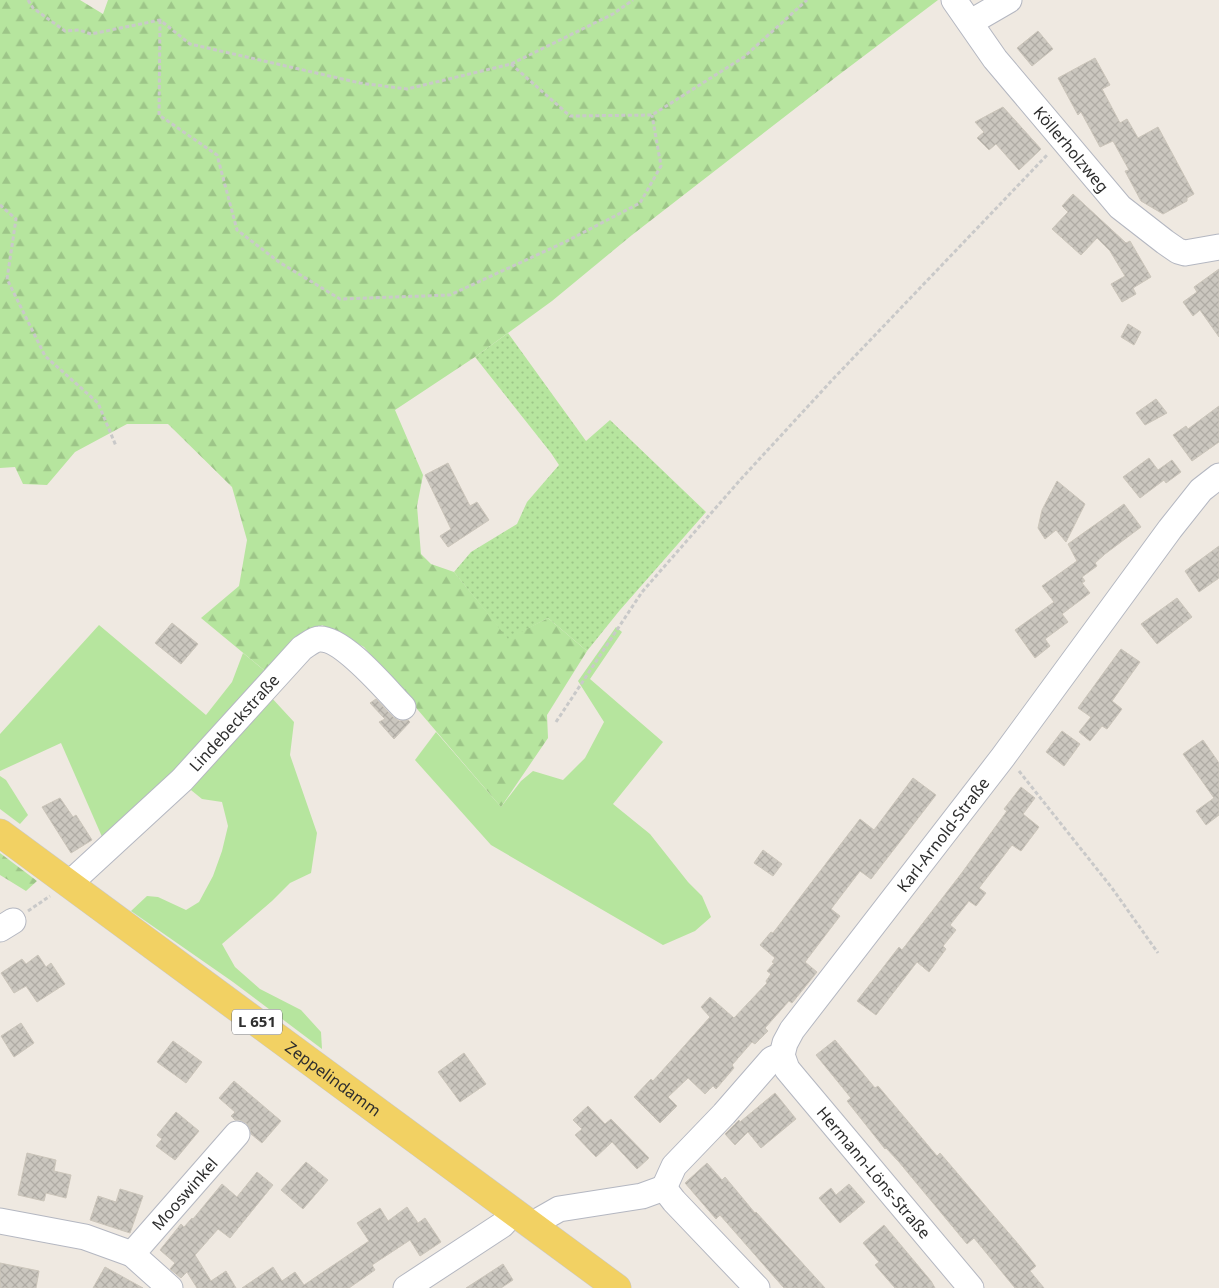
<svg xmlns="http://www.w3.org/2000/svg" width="1219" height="1288" viewBox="0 0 1219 1288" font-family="'Noto Sans',sans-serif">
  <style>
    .grass { fill: #b6e59e }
    .forest { fill: url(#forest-firs) }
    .garden { fill: url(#garden-dots) }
    .building { fill: url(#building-cross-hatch); stroke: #cbc5ba }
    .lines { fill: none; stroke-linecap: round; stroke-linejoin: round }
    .minor-casing { stroke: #b4b7c1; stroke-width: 27 }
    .major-casing { stroke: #c9c9c9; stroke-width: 29 }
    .path { stroke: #c9c9c9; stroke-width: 3; stroke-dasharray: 4 2.5; stroke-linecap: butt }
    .minor { stroke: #fff; stroke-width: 25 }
    .major { stroke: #f2d163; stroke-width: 28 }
    .labels { text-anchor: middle; stroke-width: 4; stroke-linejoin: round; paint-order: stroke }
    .shield { fill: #fff; stroke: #6d6d6d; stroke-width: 1 }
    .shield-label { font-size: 15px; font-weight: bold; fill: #2e2e2e }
    .street-label { font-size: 16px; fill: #2e2e2e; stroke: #fff }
  </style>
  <defs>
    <pattern id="forest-firs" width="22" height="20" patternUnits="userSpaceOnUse" patternTransform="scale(1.25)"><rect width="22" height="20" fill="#b6e59e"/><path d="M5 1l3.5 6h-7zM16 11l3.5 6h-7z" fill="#9dc588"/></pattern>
    <pattern id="garden-dots" width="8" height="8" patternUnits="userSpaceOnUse" patternTransform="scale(1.25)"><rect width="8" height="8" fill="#b6e59e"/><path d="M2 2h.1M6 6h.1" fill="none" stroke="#9dc588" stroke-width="1.8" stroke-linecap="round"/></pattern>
    <pattern id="building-cross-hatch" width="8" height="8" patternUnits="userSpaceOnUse" patternTransform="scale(1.25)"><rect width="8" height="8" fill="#cbc7bf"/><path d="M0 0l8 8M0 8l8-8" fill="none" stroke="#afaba4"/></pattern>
  </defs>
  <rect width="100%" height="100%" fill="#efe9e1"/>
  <g class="grass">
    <path d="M 99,625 L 206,715 L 232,682 L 243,653 L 270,675 L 270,696 L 294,722 L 290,755 L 317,833 L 311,873 L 290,883 L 272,901 L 222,944 L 235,967 L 260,989 L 301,1010 L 321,1032 L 322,1049 L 233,982 L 131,911 L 147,896 L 158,897 L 186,910 L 199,902 L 213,876 L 222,851 L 228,826 L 222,802 L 202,799 L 186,786 L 103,839 L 61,743 L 0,771 L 0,734 Z"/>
    <path d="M 616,627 L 622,632 L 590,679 L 663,742 L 613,804 L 650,834 L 688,882 L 702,896 L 711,917 L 695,931 L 663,945 L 491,845 L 415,760 L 436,732 L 501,807 L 521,781 L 533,771 L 563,780 L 585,758 L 604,722 L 578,681 Z"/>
    <path d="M 0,776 L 6,780 L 28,815 L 20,824 L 0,809 Z"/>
  </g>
  <g class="forest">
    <path d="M 0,0 L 80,0 L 103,14 L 108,0 L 938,0 L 836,77 L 632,235 L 552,301 L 475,357 L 395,410 L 423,475 L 417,506 L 421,554 L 431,564 L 454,572 L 508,638 L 548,618 L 587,651 L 547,715 L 548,738 L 501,807 L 364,647 L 322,625 L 270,675 L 201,618 L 239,586 L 247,540 L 232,487 L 168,424 L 127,424 L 75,452 L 47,485 L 23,484 L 15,467 L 0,468 Z"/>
    <path d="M 0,853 L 37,881 L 26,891 L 0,875 Z"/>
  </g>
  <path class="garden" d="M 508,333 L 586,441 L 610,420 L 706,512 L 620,610 L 587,651 L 548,618 L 508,639 L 454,572 L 471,552 L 517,524 L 527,502 L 559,465 L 551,453 L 475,357 Z"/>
  <g class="building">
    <path d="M 1038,31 L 1053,49 L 1032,66 L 1017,48 Z"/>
    <path d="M 1095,58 L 1110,85 L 1102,89 L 1120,123 L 1127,119 L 1138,138 L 1158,127 L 1194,194 L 1187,198 L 1187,201 L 1163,214 L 1141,201 L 1125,171 L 1129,170 L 1113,141 L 1100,147 L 1081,112 L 1078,115 L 1058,78 Z"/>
    <path d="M 1003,107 L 1041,149 L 1019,170 L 996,144 L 989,150 L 977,138 L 984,132 L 975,122 Z"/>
    <path d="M 1073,194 L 1126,243 L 1130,241 L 1151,277 L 1133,288 L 1136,294 L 1122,302 L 1111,284 L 1125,276 L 1110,251 L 1097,238 L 1081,255 L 1052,229 L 1068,212 L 1062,206 Z"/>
    <path d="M 1219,269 L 1219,337 L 1200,310 L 1193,316 L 1183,302 L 1197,292 L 1194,287 Z"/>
    <path d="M 1128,324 L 1141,332 L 1134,345 L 1121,337 Z"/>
    <path d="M 1156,399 L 1167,413 L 1145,425 L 1136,413 Z"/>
    <path d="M 1219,406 L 1219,442 L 1192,461 L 1173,435 L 1186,426 L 1188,429 Z"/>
    <path d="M 1149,458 L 1158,470 L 1172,460 L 1181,472 L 1166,483 L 1164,480 L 1140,498 L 1123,477 Z"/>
    <path d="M 448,463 L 470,506 L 477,502 L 489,520 L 448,547 L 440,536 L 451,529 L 425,475 Z"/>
    <path d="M 1057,481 L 1085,504 L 1066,542 L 1056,530 L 1045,539 L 1038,528 L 1042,510 Z"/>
    <path d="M 1124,504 L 1141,527 L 1105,554 L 1095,563 L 1097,566 L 1082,577 L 1085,581 L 1082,583 L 1090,593 L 1062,614 L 1068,622 L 1045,639 L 1050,646 L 1035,658 L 1015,630 L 1054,602 L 1042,586 L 1077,561 L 1068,544 Z"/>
    <path d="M 1219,546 L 1219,578 L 1199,592 L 1185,571 Z"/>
    <path d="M 1177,598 L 1192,617 L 1157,644 L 1141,624 Z"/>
    <path d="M 172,623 L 198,644 L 181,664 L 155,643 Z"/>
    <path d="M 1121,649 L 1140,662 L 1112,701 L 1122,709 L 1107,729 L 1102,726 L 1090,741 L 1079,732 L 1091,717 L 1078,708 Z"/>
    <path d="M 376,699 L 393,717 L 399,721 L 408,720 L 410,722 L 394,739 L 379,722 L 385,719 L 370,703 Z"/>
    <path d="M 1062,731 L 1080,744 L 1064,766 L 1046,752 Z"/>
    <path d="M 1203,740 L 1219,763 L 1219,815 L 1206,825 L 1196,811 L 1214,798 L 1183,754 Z"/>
    <path d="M 913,778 L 936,795 L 871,879 L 860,871 L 831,909 L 840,916 L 805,962 L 817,972 L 792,1003 L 789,1001 L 765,1028 L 768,1031 L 755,1044 L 752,1042 L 732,1065 L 734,1068 L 716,1089 L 713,1086 L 705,1094 L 688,1078 L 668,1097 L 677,1106 L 660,1123 L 634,1097 L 651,1079 L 653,1081 L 710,1017 L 701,1007 L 710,997 L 734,1018 L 767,983 L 766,981 L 771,974 L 767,971 L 774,963 L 772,962 L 775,958 L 760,945 L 771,932 L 773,933 L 860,819 L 874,830 Z"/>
    <path d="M 1021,787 L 1035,798 L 1023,814 L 1039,827 L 1021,851 L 1012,845 L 979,888 L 986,893 L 976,906 L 969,901 L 950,925 L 956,930 L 943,946 L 946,949 L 929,972 L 917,962 L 876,1015 L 857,1001 L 899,947 L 902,950 L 961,874 L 1007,811 L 1004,809 Z"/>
    <path d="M 60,798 L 73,817 L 76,815 L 92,840 L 71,853 L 42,807 Z"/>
    <path d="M 763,850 L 782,864 L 773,876 L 754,863 Z"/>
    <path d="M 38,955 L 46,967 L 51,963 L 65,984 L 37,1002 L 26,986 L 14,993 L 1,973 L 22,959 L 26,964 Z"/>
    <path d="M 21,1023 L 34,1043 L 14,1057 L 1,1036 Z"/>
    <path d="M 835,1040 L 875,1088 L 878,1086 L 937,1156 L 940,1153 L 1019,1245 L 1036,1266 L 1030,1271 L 1044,1288 L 1015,1288 L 974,1238 L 967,1244 L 899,1162 L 886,1148 L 885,1149 L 847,1101 L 851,1098 L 816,1055 Z"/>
    <path d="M 173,1041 L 202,1062 L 186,1083 L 157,1062 Z"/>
    <path d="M 464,1053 L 486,1084 L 460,1102 L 438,1072 Z"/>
    <path d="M 234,1081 L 281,1121 L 262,1143 L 251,1134 L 250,1129 L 246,1123 L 240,1120 L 235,1120 L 231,1116 L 235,1112 L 219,1098 Z"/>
    <path d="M 775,1093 L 796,1119 L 761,1148 L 748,1132 L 735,1145 L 725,1134 L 739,1120 L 740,1122 Z"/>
    <path d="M 588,1106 L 605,1124 L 611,1119 L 649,1158 L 637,1169 L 612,1142 L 596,1157 L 575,1135 L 582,1129 L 573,1120 Z"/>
    <path d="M 176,1112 L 199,1131 L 175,1160 L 156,1146 L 162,1139 L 157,1135 Z"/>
    <path d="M 27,1153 L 56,1160 L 54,1171 L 71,1175 L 66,1198 L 46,1193 L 44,1201 L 18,1195 Z"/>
    <path d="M 306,1162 L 328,1180 L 303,1209 L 281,1190 Z"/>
    <path d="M 707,1163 L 722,1180 L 725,1177 L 755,1213 L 756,1212 L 825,1288 L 784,1288 L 720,1215 L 716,1219 L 685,1183 Z"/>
    <path d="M 257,1172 L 273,1185 L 230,1238 L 218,1229 L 195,1255 L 211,1281 L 226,1271 L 236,1288 L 197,1288 L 187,1272 L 181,1278 L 170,1269 L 175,1263 L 160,1250 L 181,1224 L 184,1227 L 192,1218 L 193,1219 L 222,1184 L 237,1197 Z"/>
    <path d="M 849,1184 L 865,1202 L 840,1223 L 819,1198 L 831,1188 L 836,1195 Z"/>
    <path d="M 120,1189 L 143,1196 L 130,1233 L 90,1220 L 98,1196 L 116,1202 Z"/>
    <path d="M 407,1207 L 418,1223 L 425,1218 L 441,1242 L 420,1256 L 410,1240 L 372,1265 L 375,1270 L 349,1288 L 242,1288 L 273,1267 L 282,1281 L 295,1272 L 304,1285 L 369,1241 L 357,1223 L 380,1208 L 388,1221 Z"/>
    <path d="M 884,1225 L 931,1281 L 935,1288 L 895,1288 L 875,1265 L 879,1262 L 863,1243 Z"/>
    <path d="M 0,1263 L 39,1271 L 36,1288 L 0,1288 Z"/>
    <path d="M 503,1264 L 513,1280 L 501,1288 L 466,1288 Z"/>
    <path d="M 105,1267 L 143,1288 L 93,1288 Z"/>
  </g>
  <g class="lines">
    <defs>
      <g id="minor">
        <path id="s1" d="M 954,0 L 995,59 L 1120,207 L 1165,242 L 1178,251 L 1185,253 L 1219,247"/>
        <path d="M 971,22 L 1009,0"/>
        <path id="s2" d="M 69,884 L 182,780 L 302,648 C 307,645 314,639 319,639 C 343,637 387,691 403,707"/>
        <path d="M 0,929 L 13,921"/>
        <path id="s3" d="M 782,1055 L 785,1043 L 792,1030 L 1003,757 L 1170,529 L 1201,490 L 1219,476"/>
        <path id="s4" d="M 782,1055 L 787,1069 L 797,1081 L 971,1288"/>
        <path d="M 664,1188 L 674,1166 L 724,1114 L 772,1059 L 782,1055"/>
        <path d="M 664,1188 L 674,1201 L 757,1288"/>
        <path d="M 0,1221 L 85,1237 L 132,1254 L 170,1288"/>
        <path d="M 531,1225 L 559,1209 L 642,1196 L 664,1188"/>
        <path id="s5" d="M 132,1254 L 237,1134"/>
        <path d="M 406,1288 L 502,1225 L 514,1212"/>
      </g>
      <g id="major">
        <path id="s6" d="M 0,833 L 617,1288"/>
      </g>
    </defs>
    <use href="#minor" class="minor-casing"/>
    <use href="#major" class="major-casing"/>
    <g class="path">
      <path d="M 28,0 L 33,8 L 65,31 L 79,30 L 91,34 L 160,20 L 190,44 L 360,83 L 407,89 L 511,64 L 613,14 L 633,0"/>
      <path d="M 160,20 L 159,115 L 217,155 L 237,230 L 279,262 L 340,299 L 450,295 L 565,242 L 640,203 L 661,166 L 652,115"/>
      <path d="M 511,64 L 570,116 L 652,115 L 744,57 L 807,0"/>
      <path d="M 0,205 L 16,219 L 7,279 L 45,356 L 98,403 L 116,446"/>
      <path d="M 556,722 L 642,592 L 741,479 L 834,378 L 1048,154"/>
      <path d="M 1019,771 L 1112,888 L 1158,953"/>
      <path d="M 28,911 L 50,896"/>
    </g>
    <use href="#minor" class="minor"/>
    <use href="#major" class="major"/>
  </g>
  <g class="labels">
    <rect class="shield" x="232" y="1009.5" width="50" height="25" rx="4"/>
    <g class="shield-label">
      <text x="257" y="1027">L 651</text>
    </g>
    <g class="street-label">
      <text dy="6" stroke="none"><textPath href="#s1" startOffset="190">Köllerholzweg</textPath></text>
      <text dy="6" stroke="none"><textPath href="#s2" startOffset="231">Lindebeckstraße</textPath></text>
      <text dy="6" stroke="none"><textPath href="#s3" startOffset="274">Karl-Arnold-Straße</textPath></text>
      <text dy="6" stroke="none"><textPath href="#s6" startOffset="414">Zeppelindamm</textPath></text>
      <text dy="6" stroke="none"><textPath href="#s4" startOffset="150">Hermann-Löns-Straße</textPath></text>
      <text dy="6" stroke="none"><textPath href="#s5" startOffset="80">Mooswinkel</textPath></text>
    </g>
  </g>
</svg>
